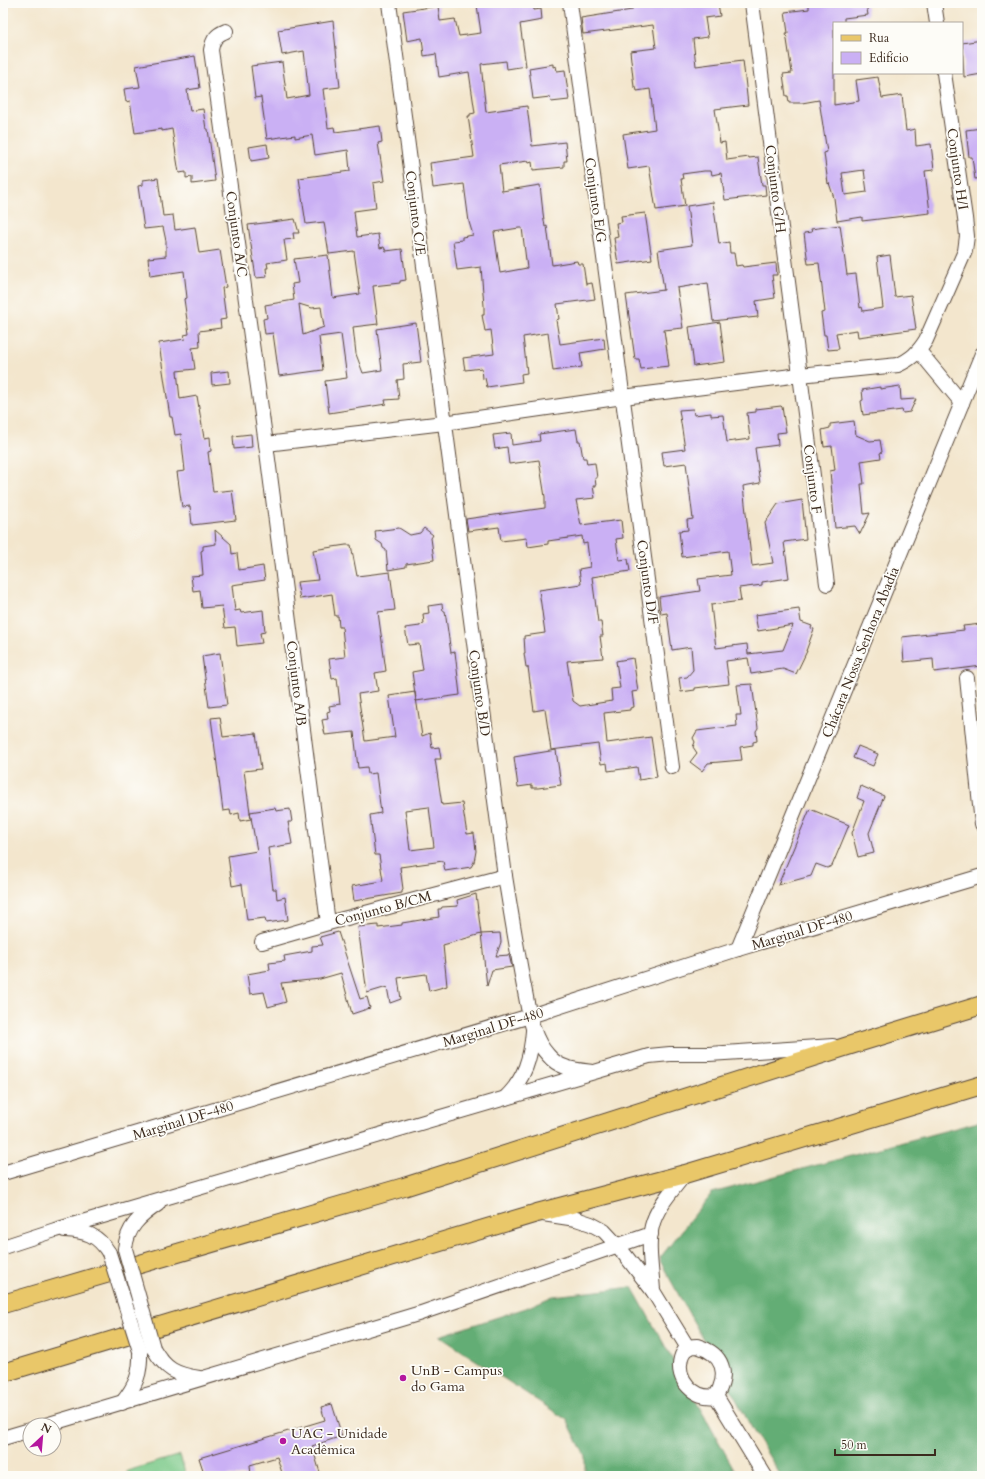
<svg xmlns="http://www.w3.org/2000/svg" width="985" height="1479" viewBox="0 0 985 1479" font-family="Cardo,serif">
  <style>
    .green { fill: #7bc989; stroke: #5b7a54 }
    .forest { fill: #64ad75; stroke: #506c4a }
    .building { fill: #cab0f4; fill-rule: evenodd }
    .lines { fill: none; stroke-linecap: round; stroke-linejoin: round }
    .minor-casing { stroke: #574638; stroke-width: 16 }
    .major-casing { stroke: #574638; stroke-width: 20 }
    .minor { stroke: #fff; stroke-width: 14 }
    .major { stroke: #e9c769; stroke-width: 18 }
    .minor-bridge-casing { stroke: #574638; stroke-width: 16; stroke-linecap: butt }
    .minor-bridge { stroke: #fff; stroke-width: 14 }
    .poi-dot { fill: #b5179e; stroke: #fdfcf7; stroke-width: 1.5 }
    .labels { text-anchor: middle; stroke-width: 3.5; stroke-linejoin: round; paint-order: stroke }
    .street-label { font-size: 14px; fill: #3b2a1e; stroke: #fdfcf7 }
    .poi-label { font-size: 14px; fill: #3b2a1e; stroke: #fdfcf7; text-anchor: start }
  </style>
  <rect width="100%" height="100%" fill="#fdfcf7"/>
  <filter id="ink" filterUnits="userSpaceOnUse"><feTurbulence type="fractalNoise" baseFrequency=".025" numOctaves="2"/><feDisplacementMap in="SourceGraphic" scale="8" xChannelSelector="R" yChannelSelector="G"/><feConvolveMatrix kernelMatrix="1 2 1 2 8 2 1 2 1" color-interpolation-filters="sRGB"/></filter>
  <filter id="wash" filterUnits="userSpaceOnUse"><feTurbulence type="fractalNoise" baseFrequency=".012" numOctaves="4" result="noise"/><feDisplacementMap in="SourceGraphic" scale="16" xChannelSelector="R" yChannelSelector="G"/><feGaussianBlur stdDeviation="0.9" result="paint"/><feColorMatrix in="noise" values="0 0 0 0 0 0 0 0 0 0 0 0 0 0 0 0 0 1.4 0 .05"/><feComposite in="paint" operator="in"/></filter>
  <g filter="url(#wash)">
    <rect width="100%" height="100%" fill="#f3e6cd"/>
    <path class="green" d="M 180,1455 L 186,1476 L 128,1476 L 127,1471 Z"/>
    <g class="forest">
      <path d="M 982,1121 L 982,1476 L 781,1476 L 754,1432 L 659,1259 L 712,1193 Z"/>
      <path d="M 632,1287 L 738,1476 L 585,1476 L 585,1456 L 567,1420 L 439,1336 L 526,1308 L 553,1296 Z"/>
    </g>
    <g id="blocks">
      <g class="building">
        <path d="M 493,3 L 533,3 L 534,10 L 541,9 L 542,20 L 520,24 L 526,66 L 507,69 L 506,61 L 481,64 L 486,112 L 527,106 L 532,146 L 565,142 L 567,161 L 564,161 L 564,167 L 533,170 L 532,162 L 529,163 L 528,161 L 499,165 L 502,191 L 540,185 L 543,213 L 545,227 L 547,226 L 552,265 L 577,261 L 578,264 L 583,264 L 586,284 L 592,283 L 595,299 L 557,304 L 559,319 L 556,320 L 560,344 L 604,338 L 605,349 L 580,353 L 582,367 L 553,371 L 548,333 L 523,337 L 527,373 L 521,374 L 522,382 L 487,387 L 485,378 L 483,379 L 482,368 L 465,370 L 463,358 L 494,354 L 491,330 L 485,331 L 482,315 L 484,315 L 484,306 L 481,267 L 457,270 L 453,241 L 462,240 L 462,237 L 473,235 L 469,222 L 464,184 L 433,188 L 430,163 L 474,157 L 468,116 L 470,116 L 470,114 L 475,113 L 469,72 L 439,77 L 436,54 L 424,56 L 422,38 L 407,41 L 403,11 L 438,6 L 440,21 L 455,19 L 459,36 L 481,33 L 477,5 ZM 519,228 L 522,228 L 527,268 L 500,273 L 494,232 Z"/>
        <path d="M 631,3 L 718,3 L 720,16 L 705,18 L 708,37 L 693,39 L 696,66 L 743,60 L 748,105 L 715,109 L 720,143 L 725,142 L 727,160 L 749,157 L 749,158 L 758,157 L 762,185 L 765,185 L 766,195 L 725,200 L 721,173 L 712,175 L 711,171 L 704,171 L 682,174 L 683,179 L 681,179 L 685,206 L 656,210 L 649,166 L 628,169 L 623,134 L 655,129 L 650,89 L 637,91 L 636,87 L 634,87 L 630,51 L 656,48 L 653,25 L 583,34 L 581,18 L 632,10 Z"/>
        <path d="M 809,3 L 866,3 L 868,15 L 844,18 L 844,23 L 834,23 L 834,105 L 859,101 L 856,80 L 878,77 L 882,98 L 902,95 L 906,131 L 915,129 L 916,146 L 931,144 L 934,170 L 925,171 L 930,213 L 862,221 L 862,217 L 837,221 L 834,198 L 829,183 L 828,184 L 824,153 L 827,152 L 819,100 L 802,103 L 789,103 L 788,96 L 786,96 L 783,74 L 792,73 L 786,33 L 788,33 L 785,12 L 809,9 ZM 864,170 L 867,192 L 845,195 L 842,173 Z"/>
        <path d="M 333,21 L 340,87 L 323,89 L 328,128 L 334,127 L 335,132 L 380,126 L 382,142 L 378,143 L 384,181 L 373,183 L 376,208 L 354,211 L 357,237 L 378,234 L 380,248 L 384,247 L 386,251 L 402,249 L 406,280 L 400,281 L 400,283 L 373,286 L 378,324 L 353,327 L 356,354 L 363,373 L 382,370 L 377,329 L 416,323 L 421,362 L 403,364 L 404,379 L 397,380 L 399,399 L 385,400 L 386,404 L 329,413 L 325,381 L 347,378 L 341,334 L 319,337 L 323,370 L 279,376 L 273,333 L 265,334 L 263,319 L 267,318 L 265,305 L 294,300 L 292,284 L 298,283 L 294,259 L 328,255 L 333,298 L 360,294 L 354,251 L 329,254 L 324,222 L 306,224 L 299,178 L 350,171 L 348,150 L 315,155 L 312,135 L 295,138 L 295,135 L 267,139 L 261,97 L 255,98 L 251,66 L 282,62 L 287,99 L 309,95 L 304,51 L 282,55 L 278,30 ZM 299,304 L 312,308 L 321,307 L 324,327 L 303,335 Z"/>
        <path d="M 982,40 L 982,74 L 964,77 L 962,43 Z"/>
        <path d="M 195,56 L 200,88 L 187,90 L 190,111 L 203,109 L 206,129 L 208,129 L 215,181 L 192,184 L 192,177 L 186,178 L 186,172 L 179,173 L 172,129 L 162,131 L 162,129 L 135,133 L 130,101 L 126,102 L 124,89 L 140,87 L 136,66 Z"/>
        <path d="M 553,64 L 553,67 L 556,66 L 557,71 L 565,70 L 569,100 L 551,102 L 550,97 L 533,99 L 529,68 Z"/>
        <path d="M 982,128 L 982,178 L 975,179 L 972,157 L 969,157 L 966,130 Z"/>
        <path d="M 267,144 L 269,158 L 251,161 L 249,147 Z"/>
        <path d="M 158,178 L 163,216 L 173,215 L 175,230 L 195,227 L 199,253 L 220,250 L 226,287 L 222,288 L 226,319 L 220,320 L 221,328 L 199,331 L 200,347 L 192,348 L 195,369 L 177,371 L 180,399 L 197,396 L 204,438 L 210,437 L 211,451 L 208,452 L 213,492 L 232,490 L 236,520 L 192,525 L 190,506 L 182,507 L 177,472 L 185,471 L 181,434 L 175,435 L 172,417 L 170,417 L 159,344 L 159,343 L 185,339 L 184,335 L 189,334 L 184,299 L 187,298 L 184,271 L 150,276 L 148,258 L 166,256 L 166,241 L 163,227 L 144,229 L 138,186 L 143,185 L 143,180 Z"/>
        <path d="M 713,202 L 719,244 L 729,242 L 730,253 L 734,253 L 736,266 L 742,265 L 743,267 L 776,263 L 777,275 L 772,275 L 775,298 L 756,301 L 758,317 L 748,318 L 747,317 L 713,321 L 708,283 L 677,288 L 683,328 L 664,330 L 669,366 L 641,369 L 639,359 L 635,359 L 626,295 L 664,290 L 658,250 L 692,245 L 687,206 Z"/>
        <path d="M 645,213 L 652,259 L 618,264 L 614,238 L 618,237 L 616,223 L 622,222 L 621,216 Z"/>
        <path d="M 295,219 L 299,233 L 293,233 L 294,239 L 284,240 L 287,260 L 267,263 L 268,268 L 266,268 L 267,277 L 256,278 L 248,225 Z"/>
        <path d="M 840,225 L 847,275 L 856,274 L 860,308 L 862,307 L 863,311 L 883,308 L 877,257 L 890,255 L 895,297 L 911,295 L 916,329 L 858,337 L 857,330 L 836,333 L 839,349 L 828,350 L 826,335 L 824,335 L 821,313 L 825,312 L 819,263 L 808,264 L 804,233 L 812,232 L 811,229 Z"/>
        <path d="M 720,322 L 725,362 L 694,366 L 689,327 Z"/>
        <path d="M 229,371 L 230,383 L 212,385 L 211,373 Z"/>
        <path d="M 900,386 L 901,400 L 916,399 L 910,412 L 903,413 L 902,410 L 863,415 L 861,401 L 863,400 L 862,390 L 880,387 L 880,389 Z"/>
        <path d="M 781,406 L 782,407 L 786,432 L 777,433 L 778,445 L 755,448 L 760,483 L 743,486 L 752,566 L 773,563 L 765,523 L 778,504 L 802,500 L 806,539 L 784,542 L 789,578 L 762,582 L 762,585 L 739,588 L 741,601 L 711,605 L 716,648 L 747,644 L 748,654 L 783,650 L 793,625 L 758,631 L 755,615 L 799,609 L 801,622 L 812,626 L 811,628 L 814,629 L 806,651 L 807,651 L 796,674 L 783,669 L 751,674 L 748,658 L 726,661 L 729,684 L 695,688 L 695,690 L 681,692 L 679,678 L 687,677 L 693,670 L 691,647 L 672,650 L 667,613 L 661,614 L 659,597 L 700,591 L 698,579 L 731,575 L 728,551 L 682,557 L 679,531 L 688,530 L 687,520 L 693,519 L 686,463 L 664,466 L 662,452 L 685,449 L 679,410 L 693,409 L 694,415 L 711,413 L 711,416 L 723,415 L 727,442 L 750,439 L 747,413 L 756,412 L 756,409 Z"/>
        <path d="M 854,421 L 856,435 L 870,441 L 880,440 L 882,452 L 880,453 L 881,458 L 861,461 L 864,484 L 861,484 L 864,514 L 870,513 L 860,534 L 855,526 L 835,528 L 830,471 L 835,470 L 832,446 L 824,447 L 822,430 L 830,428 L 830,424 Z"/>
        <path d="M 576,429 L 578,441 L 580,441 L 583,458 L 586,458 L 587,464 L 595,463 L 597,478 L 595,478 L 596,486 L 593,486 L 595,498 L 576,500 L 581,525 L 621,520 L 623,538 L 616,539 L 619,560 L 628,559 L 630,571 L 592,577 L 598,622 L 601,622 L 603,636 L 600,636 L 603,658 L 567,661 L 573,701 L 580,706 L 612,701 L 611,689 L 620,688 L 616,661 L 633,658 L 638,691 L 632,692 L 634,707 L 630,708 L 630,710 L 604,713 L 607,743 L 651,737 L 657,777 L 639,780 L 637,767 L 608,771 L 607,763 L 601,764 L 598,744 L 551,750 L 545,709 L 534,711 L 528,667 L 526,667 L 524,653 L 525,653 L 524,636 L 545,633 L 539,590 L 581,584 L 579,569 L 590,567 L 587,543 L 583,544 L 582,536 L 548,541 L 548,544 L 528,547 L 527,538 L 501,541 L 499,527 L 468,531 L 466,519 L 545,508 L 545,497 L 539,460 L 509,464 L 507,447 L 495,449 L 493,435 L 511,433 L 512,445 L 540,441 L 539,434 Z"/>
        <path d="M 251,434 L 252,447 L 234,449 L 233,436 Z"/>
        <path d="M 399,528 L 410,535 L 420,533 L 424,528 L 433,535 L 431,538 L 434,560 L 406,564 L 406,567 L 388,570 L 386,550 L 383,548 L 382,544 L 376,540 L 375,531 Z"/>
        <path d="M 215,530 L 231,544 L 232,554 L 237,553 L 239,570 L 263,566 L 265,580 L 232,585 L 235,611 L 240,610 L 241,613 L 263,610 L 265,632 L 260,633 L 262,643 L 237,646 L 235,627 L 225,628 L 222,606 L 202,608 L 200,590 L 193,591 L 191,576 L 203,575 L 201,551 L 203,550 L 203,546 L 216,544 Z"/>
        <path d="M 346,545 L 351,545 L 357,576 L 390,572 L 395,610 L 378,612 L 386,671 L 375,673 L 378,691 L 358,694 L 365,741 L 395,737 L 389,696 L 415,692 L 422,736 L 430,733 L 432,748 L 439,747 L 441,759 L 435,759 L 442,805 L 462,803 L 467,834 L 474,833 L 476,851 L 474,862 L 471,867 L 445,871 L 443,861 L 400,867 L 403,889 L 402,890 L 402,893 L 354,901 L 352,886 L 383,881 L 379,855 L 375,855 L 370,815 L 381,813 L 376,773 L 368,774 L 367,767 L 358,768 L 354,732 L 325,735 L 322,720 L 328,719 L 327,712 L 330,711 L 329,706 L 340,704 L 337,678 L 332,679 L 329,659 L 345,657 L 342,627 L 339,627 L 338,616 L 335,616 L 332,594 L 300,599 L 297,582 L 318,580 L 313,550 ZM 429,807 L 434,847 L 410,850 L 405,810 Z"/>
        <path d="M 442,604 L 443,611 L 445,611 L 451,653 L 455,652 L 460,695 L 416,701 L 412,672 L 423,670 L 419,644 L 408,645 L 405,628 L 420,626 L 420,625 L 424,624 L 423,614 L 429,613 L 428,606 Z"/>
        <path d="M 982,624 L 982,666 L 934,672 L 933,659 L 904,662 L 902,637 L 964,630 L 963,626 Z"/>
        <path d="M 220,653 L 227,705 L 209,707 L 202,656 Z"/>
        <path d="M 752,684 L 758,728 L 756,731 L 757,741 L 753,742 L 753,745 L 740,747 L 742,760 L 708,763 L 702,771 L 690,762 L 697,753 L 693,747 L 695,742 L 693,738 L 697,731 L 737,726 L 736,715 L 741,715 L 737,685 Z"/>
        <path d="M 220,717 L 223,737 L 256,733 L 261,769 L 244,771 L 251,819 L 240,821 L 239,813 L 231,815 L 230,810 L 223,811 L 211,718 Z"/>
        <path d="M 858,746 L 878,754 L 873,766 L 853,758 Z"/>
        <path d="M 556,750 L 561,785 L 538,788 L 532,788 L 532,785 L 518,787 L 514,757 Z"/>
        <path d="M 861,786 L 884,796 L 869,833 L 874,853 L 858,857 L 852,833 L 864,801 L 857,798 Z"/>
        <path d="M 275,808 L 276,811 L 290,809 L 292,822 L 288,822 L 292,844 L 268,848 L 273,889 L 276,889 L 277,899 L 285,897 L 288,920 L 266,923 L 265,918 L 247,920 L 242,884 L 232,886 L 228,856 L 257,851 L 250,812 Z"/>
        <path d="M 810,809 L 849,825 L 832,866 L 827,868 L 816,864 L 811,876 L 778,885 Z"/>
        <path d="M 476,894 L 481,934 L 443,945 L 447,986 L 429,991 L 426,974 L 398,978 L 401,999 L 390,1003 L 387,987 L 367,993 L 358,927 L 378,925 L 378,928 L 402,925 L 402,923 L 439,917 L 438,909 L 441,909 L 442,907 L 458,906 L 457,900 Z"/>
        <path d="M 338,932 L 360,999 L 367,997 L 370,1008 L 352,1014 L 341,973 L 320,979 L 281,983 L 286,1002 L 268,1007 L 264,992 L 250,994 L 247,974 L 270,970 L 269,963 L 285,961 L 284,956 L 312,951 L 312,946 L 323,945 L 320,937 Z"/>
        <path d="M 500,933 L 501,942 L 496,956 L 509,955 L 512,967 L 492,970 L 487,986 L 481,934 Z"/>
        <path d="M 332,1404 L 342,1436 L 312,1446 L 321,1476 L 283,1476 L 277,1457 L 250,1465 L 251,1476 L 205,1476 L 199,1458 L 325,1420 L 321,1407 Z"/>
      </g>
    </g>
  </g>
  <g filter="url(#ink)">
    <use href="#blocks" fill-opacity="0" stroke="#574638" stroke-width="1"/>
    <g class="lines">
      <defs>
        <g id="minor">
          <path d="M 389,3 L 505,876 C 511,913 517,950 524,987 C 529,1010 531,1037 548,1055 C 559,1069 576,1070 592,1072"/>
          <path d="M 570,3 L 672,767"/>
          <path d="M 752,3 L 827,584"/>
          <path d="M 934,3 L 937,23"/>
          <path d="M 226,31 C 216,35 213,39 211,50 L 266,444 L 328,923"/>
          <path d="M 919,351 L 962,403"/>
          <path d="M 266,444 L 444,423 L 623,397 L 800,375 L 898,365 C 911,359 918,353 926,340 L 965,251 L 967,236 L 965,218 L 944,73"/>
          <path d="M 967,678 L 982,824"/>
          <path d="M 262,942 L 328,923 L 505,876"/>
          <path d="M 738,949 L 982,354"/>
          <path d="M 505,1098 C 525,1079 531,1057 533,1031"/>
          <path d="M 3,1173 L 530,1016 L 738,949 L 982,876"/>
          <path d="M 543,1214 L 576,1219 L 591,1224 L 604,1231 L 618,1246 L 653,1291 L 688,1348"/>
          <path d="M 65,1230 C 86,1231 98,1235 109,1253"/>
          <path d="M 3,1247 L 55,1230 L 649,1056 L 670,1054 L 709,1054 L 833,1046"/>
          <path d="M 125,1249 C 127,1227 140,1216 158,1204"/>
          <path d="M 653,1291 C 652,1271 647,1246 652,1226 C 657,1206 673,1190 685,1174"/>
          <path d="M 697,1346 C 724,1354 729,1374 716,1396 C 695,1400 675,1380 681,1358 C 682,1354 685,1349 688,1348 C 690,1346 695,1346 697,1346 Z"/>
          <path d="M 153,1348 C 166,1370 175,1374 199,1378"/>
          <path d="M 716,1396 L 765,1476"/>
          <path d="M 122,1403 C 136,1385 141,1374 140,1351"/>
          <path d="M 46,1425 L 421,1313 L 651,1234"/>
          <path d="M 3,1438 L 30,1430"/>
        </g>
        <g id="major">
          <path d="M 3,1304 L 404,1187 L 851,1045 L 982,1005"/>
          <path d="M 3,1373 L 537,1213 L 685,1174 L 982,1085"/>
        </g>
      </defs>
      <use href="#minor" class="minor-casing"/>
      <use href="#major" class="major-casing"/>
      <use href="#minor" class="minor"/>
      <use href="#major" class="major"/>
      <defs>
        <g id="minor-bridge">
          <path d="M 125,1249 L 153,1348"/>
          <path d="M 109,1253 L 140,1351"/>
        </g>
      </defs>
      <use href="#minor-bridge" class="minor-bridge-casing"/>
      <use href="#minor-bridge" class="minor-bridge"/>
    </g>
  </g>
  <g class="poi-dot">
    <circle cx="403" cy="1378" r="4"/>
    <circle cx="283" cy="1441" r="4"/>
  </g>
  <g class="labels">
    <g class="street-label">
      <text transform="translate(958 169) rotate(82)" y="5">Conjunto H/I</text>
      <text transform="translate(776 189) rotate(83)" y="5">Conjunto G/H</text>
      <text transform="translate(596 200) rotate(82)" y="5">Conjunto E/G</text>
      <text transform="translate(416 213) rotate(83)" y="5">Conjunto C/E</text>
      <text transform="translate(237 234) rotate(82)" y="5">Conjunto A/C</text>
      <text transform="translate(813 479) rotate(83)" y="5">Conjunto F</text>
      <text transform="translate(648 582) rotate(82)" y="5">Conjunto D/F</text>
      <text transform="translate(860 652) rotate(-68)" y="5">Chácara Nossa Senhora Abadia</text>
      <text transform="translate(297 683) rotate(83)" y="5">Conjunto A/B</text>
      <text transform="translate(480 693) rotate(82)" y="5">Conjunto B/D</text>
      <text transform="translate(383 908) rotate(-15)" y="5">Conjunto B/CM</text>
      <text transform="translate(802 930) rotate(-17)" y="5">Marginal DF-480</text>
      <text transform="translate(493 1027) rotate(-17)" y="5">Marginal DF-480</text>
      <text transform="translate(183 1120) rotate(-17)" y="5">Marginal DF-480</text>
    </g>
    <g class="poi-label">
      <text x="411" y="1375">UnB - Campus<tspan x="411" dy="16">do Gama</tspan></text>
      <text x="291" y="1438">UAC - Unidade<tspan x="291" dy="16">Acadêmica</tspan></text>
    </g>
  </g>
  <rect width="985" height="1479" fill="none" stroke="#fdfcf7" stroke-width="16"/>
  <rect x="833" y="22" width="130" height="52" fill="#fdfcf7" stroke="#afa8a0"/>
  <rect x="841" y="35" width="20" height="6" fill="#e9c769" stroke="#afa8a0"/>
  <text x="869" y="42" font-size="12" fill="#3b2a1e">Rua</text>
  <rect x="841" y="52" width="20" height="12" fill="#cab0f4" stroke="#afa8a0"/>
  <text x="869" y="62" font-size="12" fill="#3b2a1e">Edifício</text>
  <g transform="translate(42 1437) rotate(26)"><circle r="19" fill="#fdfcf7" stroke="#afa8a0"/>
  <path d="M0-3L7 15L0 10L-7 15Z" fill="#b5179e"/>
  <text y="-6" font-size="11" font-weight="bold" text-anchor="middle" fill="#3b2a1e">N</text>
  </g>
  <path d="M835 1449v6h100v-6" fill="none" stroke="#3b2a1e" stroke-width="2"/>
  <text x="841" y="1449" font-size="12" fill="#3b2a1e" stroke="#fdfcf7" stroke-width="3" paint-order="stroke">50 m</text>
</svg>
